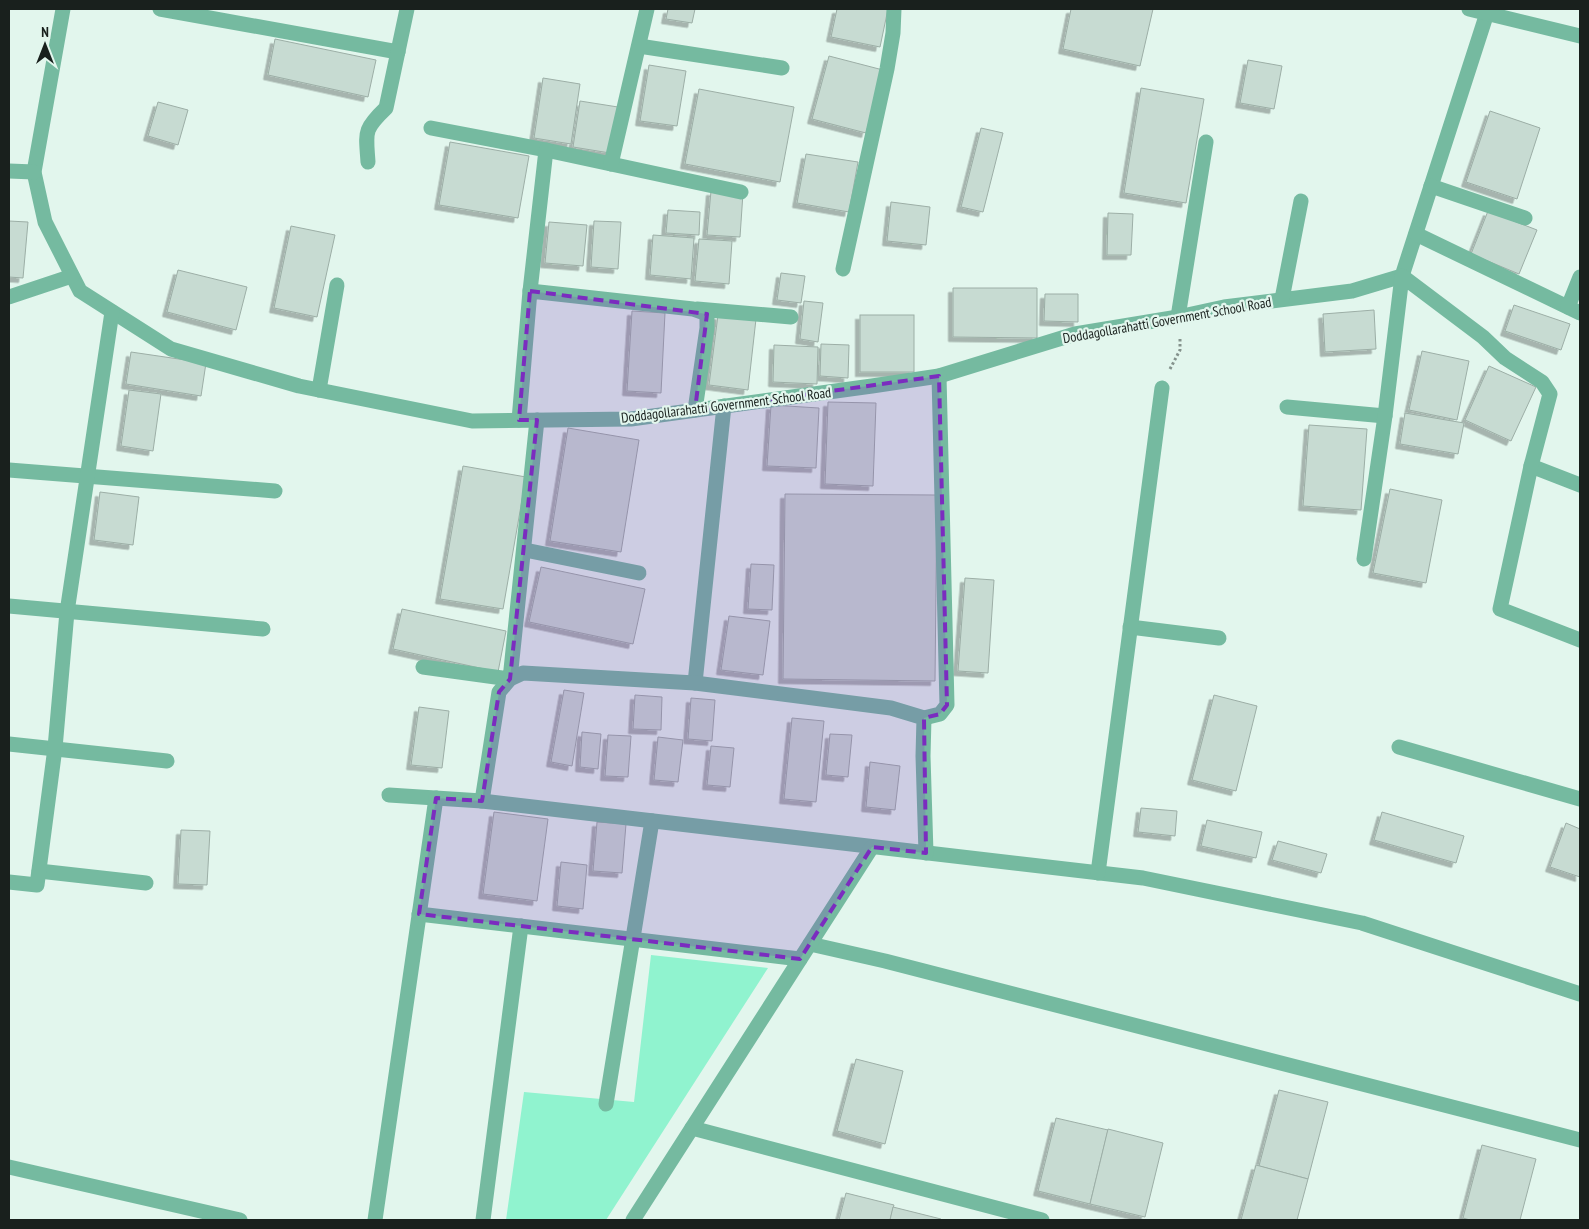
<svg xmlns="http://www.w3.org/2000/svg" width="1589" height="1229" viewBox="0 0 1589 1229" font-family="'PT Sans Narrow',sans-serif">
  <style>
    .green { fill: #90f3cf }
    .building { fill: #c7dbd2; stroke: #9caea6; filter: url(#shadow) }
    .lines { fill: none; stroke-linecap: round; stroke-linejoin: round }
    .path { stroke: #84928c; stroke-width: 3; stroke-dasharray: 2.5 2.5; stroke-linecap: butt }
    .minor { stroke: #75baa0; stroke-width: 15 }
    .marked { fill: #7b2cbf; fill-opacity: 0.2; stroke: #7b2cbf; stroke-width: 4; stroke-dasharray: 10 6; stroke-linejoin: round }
    .labels { text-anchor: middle; stroke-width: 4.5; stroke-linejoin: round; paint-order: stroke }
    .street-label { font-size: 14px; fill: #19201d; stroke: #e2f6ed }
  </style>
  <defs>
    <filter id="shadow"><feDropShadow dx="-4.5" dy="4.5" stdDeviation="0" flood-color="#0004"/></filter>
  </defs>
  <rect width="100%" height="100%" fill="#e2f6ed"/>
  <path class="green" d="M 651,955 L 768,968 L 606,1220 L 506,1220 L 524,1092 L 634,1102 Z"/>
  <g class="building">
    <path d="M 668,9 L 695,9 L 692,23 L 666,19 Z"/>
    <path d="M 837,9 L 888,9 L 880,47 L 831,37 Z"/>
    <path d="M 1071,9 L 1153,9 L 1140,66 L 1063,49 Z"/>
    <path d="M 275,39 L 376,60 L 368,97 L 268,75 Z"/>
    <path d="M 829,56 L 883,70 L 866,133 L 812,119 Z"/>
    <path d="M 1248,60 L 1282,66 L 1274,109 L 1240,103 Z"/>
    <path d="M 649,65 L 686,71 L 677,126 L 640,121 Z"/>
    <path d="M 543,78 L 580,84 L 571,144 L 534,138 Z"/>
    <path d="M 1141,88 L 1204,99 L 1186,203 L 1124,193 Z"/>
    <path d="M 699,89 L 794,107 L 780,182 L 685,164 Z"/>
    <path d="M 580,101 L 618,107 L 610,153 L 573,147 Z"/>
    <path d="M 158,102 L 188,110 L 178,145 L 148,136 Z"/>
    <path d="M 1490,111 L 1540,128 L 1517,199 L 1466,182 Z"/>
    <path d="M 981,128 L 1003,133 L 983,212 L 961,207 Z"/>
    <path d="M 450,142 L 529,156 L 518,218 L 439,205 Z"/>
    <path d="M 806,154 L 858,162 L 849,212 L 797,203 Z"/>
    <path d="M 711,191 L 743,193 L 740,237 L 707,235 Z"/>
    <path d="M 891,202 L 930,207 L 926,245 L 887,241 Z"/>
    <path d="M 668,210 L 700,212 L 699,235 L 666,233 Z"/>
    <path d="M 1488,211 L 1537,230 L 1519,274 L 1471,254 Z"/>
    <path d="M 1108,213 L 1133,214 L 1131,255 L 1107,255 Z"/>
    <path d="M 9,221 L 28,222 L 23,278 L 9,277 Z"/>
    <path d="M 594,221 L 621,222 L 618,269 L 591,267 Z"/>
    <path d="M 549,222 L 587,225 L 583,266 L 545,263 Z"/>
    <path d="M 291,226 L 335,235 L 317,317 L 274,308 Z"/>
    <path d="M 653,235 L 694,238 L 691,279 L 650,275 Z"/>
    <path d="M 699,239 L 732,241 L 729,284 L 695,281 Z"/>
    <path d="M 178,270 L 247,287 L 236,330 L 167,312 Z"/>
    <path d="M 781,273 L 805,276 L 801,303 L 777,300 Z"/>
    <path d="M 953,288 L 1037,288 L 1037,338 L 953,337 Z"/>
    <path d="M 1045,294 L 1078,294 L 1078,322 L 1044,321 Z"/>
    <path d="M 804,301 L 823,303 L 818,342 L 800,339 Z"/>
    <path d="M 1514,305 L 1570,324 L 1561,350 L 1505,331 Z"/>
    <path d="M 1374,310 L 1376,349 L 1325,352 L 1323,314 Z"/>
    <path d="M 632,311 L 665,313 L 661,393 L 627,391 Z"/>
    <path d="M 718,315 L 756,319 L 748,390 L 709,385 Z"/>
    <rect x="860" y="315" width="54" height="57"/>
    <path d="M 821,344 L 849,345 L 848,378 L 820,376 Z"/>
    <path d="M 774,345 L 818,347 L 817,384 L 773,382 Z"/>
    <path d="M 1422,351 L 1469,361 L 1457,420 L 1409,410 Z"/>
    <path d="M 131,352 L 206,363 L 201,396 L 126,384 Z"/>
    <path d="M 1489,366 L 1536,387 L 1511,441 L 1465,420 Z"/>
    <path d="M 129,390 L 161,394 L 153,451 L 121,446 Z"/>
    <path d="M 828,402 L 876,403 L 873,486 L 825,484 Z"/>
    <path d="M 771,405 L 819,408 L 816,468 L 767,466 Z"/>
    <path d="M 1405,413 L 1464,423 L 1458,454 L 1400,444 Z"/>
    <path d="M 1309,425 L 1367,429 L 1361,510 L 1303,506 Z"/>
    <path d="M 568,428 L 639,440 L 621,552 L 550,541 Z"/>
    <path d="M 463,466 L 526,477 L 503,609 L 440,599 Z"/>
    <path d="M 1390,489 L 1442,500 L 1426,583 L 1373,573 Z"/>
    <path d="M 100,492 L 139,497 L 133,545 L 94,540 Z"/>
    <path d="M 785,494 L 937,495 L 935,681 L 783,679 Z"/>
    <path d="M 751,564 L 774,565 L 772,610 L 748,609 Z"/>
    <path d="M 541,567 L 645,589 L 633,644 L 529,622 Z"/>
    <path d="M 965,578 L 994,580 L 988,673 L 958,671 Z"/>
    <path d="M 402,609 L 506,631 L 498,672 L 393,649 Z"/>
    <path d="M 729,616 L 770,621 L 763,675 L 721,670 Z"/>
    <path d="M 564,690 L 584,693 L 572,766 L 551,762 Z"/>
    <path d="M 635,695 L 662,697 L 661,730 L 633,729 Z"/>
    <path d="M 1214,695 L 1257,706 L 1236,791 L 1192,780 Z"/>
    <path d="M 691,698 L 715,700 L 712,741 L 688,739 Z"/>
    <path d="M 419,707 L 449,711 L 442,768 L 411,765 Z"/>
    <path d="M 792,718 L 824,721 L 816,802 L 784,799 Z"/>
    <path d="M 582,732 L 601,734 L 598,769 L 580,767 Z"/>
    <path d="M 830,734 L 852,735 L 848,777 L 826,775 Z"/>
    <path d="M 608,735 L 631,736 L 628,777 L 605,776 Z"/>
    <path d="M 658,737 L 683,740 L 678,782 L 654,780 Z"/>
    <path d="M 711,746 L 734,748 L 730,787 L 707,785 Z"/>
    <path d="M 870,762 L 900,766 L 895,810 L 866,807 Z"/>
    <path d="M 1141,808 L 1177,811 L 1175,836 L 1138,832 Z"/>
    <path d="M 494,812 L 548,819 L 537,901 L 483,894 Z"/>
    <path d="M 1382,812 L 1464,836 L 1456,863 L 1374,840 Z"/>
    <path d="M 1207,820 L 1262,832 L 1256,858 L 1201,846 Z"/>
    <path d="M 597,822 L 626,824 L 622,873 L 593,871 Z"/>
    <path d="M 1566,823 L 1580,829 L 1580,877 L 1550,867 Z"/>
    <path d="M 181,830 L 210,831 L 207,885 L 178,884 Z"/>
    <path d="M 1278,841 L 1327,854 L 1321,873 L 1272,860 Z"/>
    <path d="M 561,862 L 587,865 L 583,909 L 557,906 Z"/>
    <path d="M 856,1059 L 903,1071 L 885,1144 L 837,1131 Z"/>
    <path d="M 1279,1090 L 1328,1102 L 1308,1179 L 1259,1166 Z"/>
    <path d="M 1056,1118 L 1108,1130 L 1090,1204 L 1038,1191 Z"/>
    <path d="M 1108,1129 L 1163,1143 L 1145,1217 L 1090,1204 Z"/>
    <path d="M 1482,1145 L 1536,1159 L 1520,1220 L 1470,1220 L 1463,1218 Z"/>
    <path d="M 1256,1165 L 1308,1179 L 1297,1220 L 1241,1220 Z"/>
    <path d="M 846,1193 L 894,1205 L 890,1220 L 839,1220 Z"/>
    <path d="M 893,1207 L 941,1219 L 941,1220 L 890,1220 Z"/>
  </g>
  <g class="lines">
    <path class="path" d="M 1170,369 L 1180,350 L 1180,338"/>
    <g class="minor">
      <path d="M 63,9 L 34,172 L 45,222 L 80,291 L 171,349 L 299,386 L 472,421 L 631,419 L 872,386 L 939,376 L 1075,334 L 1178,317 L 1224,307 L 1352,291 L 1402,276 L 1487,13"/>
      <path d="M 160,9 L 398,52"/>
      <path d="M 1469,9 L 1580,36"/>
      <path d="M 639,46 L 782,68"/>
      <path d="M 431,128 L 546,150 L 741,192"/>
      <path d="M 368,162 C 366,132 363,130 386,108 L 407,9"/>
      <path d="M 611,164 L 647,9"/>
      <path d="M 9,171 L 34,172"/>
      <path d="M 1431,186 L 1525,218"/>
      <path d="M 1416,234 L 1580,313"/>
      <path d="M 843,269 L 887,69 L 893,33 L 894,9"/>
      <path d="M 530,291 L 546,150"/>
      <path d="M 9,297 L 72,276"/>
      <path d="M 1282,299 L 1301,201"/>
      <path d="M 1568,307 L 1580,277"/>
      <path d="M 697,309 L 791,317"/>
      <path d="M 1178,317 L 1206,142"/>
      <path d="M 319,390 L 337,285"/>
      <path d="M 1287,407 L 1385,416"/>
      <path d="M 519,420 L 530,291 L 693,309 L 707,314 L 707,328 L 695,410"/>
      <path d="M 1531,466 L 1580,485"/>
      <path d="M 9,470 L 275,491"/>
      <path d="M 525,550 L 639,573"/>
      <path d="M 1364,559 L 1385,416 L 1402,276 L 1483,337 L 1505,358 L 1542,382 L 1550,394 L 1531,466 L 1500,609 L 1580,640"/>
      <path d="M 9,606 L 263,629"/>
      <path d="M 1130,627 L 1219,638"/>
      <path d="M 423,667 L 510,679 L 537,420"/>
      <path d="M 695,683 L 724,406"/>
      <path d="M 924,718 L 940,714 L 947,705 L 939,376"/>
      <path d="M 9,744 L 167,761"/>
      <path d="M 1399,747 L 1580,799"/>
      <path d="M 389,795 L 482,801 L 1143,878 L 1362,923 L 1580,994"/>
      <path d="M 482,801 L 499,692 L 510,679 L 523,673 L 695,683 L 891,708 L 924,718 L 923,756 L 926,853"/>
      <path d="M 39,871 L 146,883"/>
      <path d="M 1098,873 L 1162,388"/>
      <path d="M 9,882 L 37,885 L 55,748 L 67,612 L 112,312"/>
      <path d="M 419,914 L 800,959"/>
      <path d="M 810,944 L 885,961 L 1580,1140"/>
      <path d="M 606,1104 L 652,821"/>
      <path d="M 692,1128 L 1042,1220"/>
      <path d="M 9,1167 L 240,1220"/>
      <path d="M 375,1220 L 436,798"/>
      <path d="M 483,1220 L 521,926"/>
      <path d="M 633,1220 L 872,847"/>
    </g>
  </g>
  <path class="marked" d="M 530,291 L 707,314 L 695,410 L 939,376 L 947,705 L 940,714 L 924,718 L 926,853 L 872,847 L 800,959 L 419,914 L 436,798 L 482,801 L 499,692 L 510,679 L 537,420 L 519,420 Z"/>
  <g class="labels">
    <g class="street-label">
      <text transform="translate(1167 320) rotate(-10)" y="5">Doddagollarahatti Government School Road</text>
      <text transform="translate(726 405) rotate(-7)" y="5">Doddagollarahatti Government School Road</text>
    </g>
  </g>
  <rect width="1589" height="1229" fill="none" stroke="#19201d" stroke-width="20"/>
  <g transform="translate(45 45)" stroke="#e2f6ed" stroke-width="4" paint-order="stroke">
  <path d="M0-4L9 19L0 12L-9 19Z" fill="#19201d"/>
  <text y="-8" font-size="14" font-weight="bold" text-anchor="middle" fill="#19201d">N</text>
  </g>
</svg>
